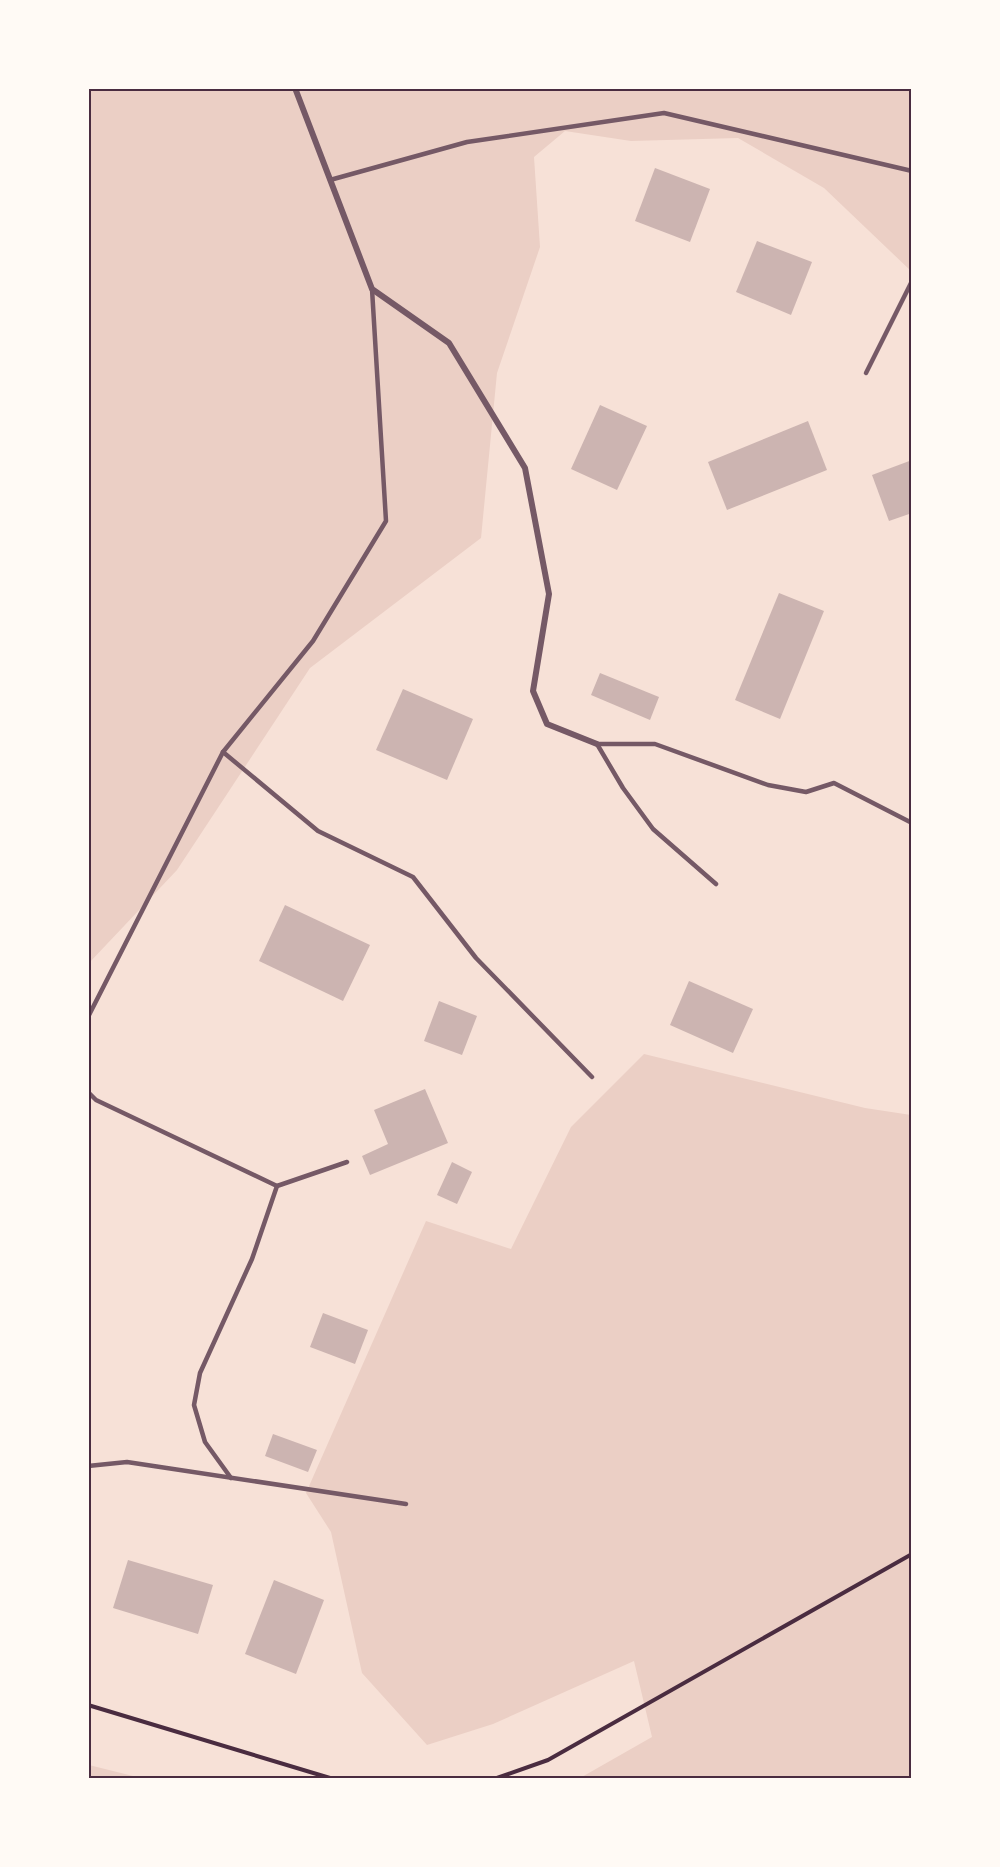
<svg xmlns="http://www.w3.org/2000/svg" width="1000" height="1867" viewBox="0 0 1000 1867" font-family="Overpass,sans-serif">
  <style>
    .green { fill: #ebcfc5 }
    .building { fill: #ccb4b1 }
    .lines { fill: none; stroke-linecap: round; stroke-linejoin: round }
    .path { stroke: #4a2c40; stroke-width: 4 }
    .service { stroke: #755966; stroke-width: 4.5 }
    .minor { stroke: #755966; stroke-width: 6 }
    .neatline { fill: none; stroke: #4a2c40; stroke-width: 2 }
  </style>
  <rect width="100%" height="100%" fill="#f7e1d7"/>
  <g class="green">
    <path d="M 89,89 L 911,89 L 911,271 L 824,188 L 738,138 L 631,141 L 565,131 L 534,157 L 540,247 L 497,373 L 481,538 L 310,668 L 177,870 L 89,963 Z"/>
    <path d="M 644,1054 L 865,1108 L 911,1115 L 911,1778 L 580,1778 L 652,1737 L 634,1661 L 493,1724 L 427,1745 L 362,1673 L 331,1532 L 306,1493 L 426,1221 L 511,1249 L 571,1127 Z"/>
    <path d="M 88,1765 L 89,1765 L 141,1778 L 89,1778 Z"/>
  </g>
  <g class="building">
    <path d="M 655,168 L 710,189 L 690,242 L 635,221 Z"/>
    <path d="M 757,241 L 812,262 L 791,315 L 736,292 Z"/>
    <path d="M 600,405 L 647,426 L 617,490 L 571,469 Z"/>
    <path d="M 808,421 L 827,470 L 727,510 L 708,462 Z"/>
    <path d="M 912,460 L 912,513 L 889,521 L 872,475 Z"/>
    <path d="M 779,593 L 824,611 L 780,719 L 735,700 Z"/>
    <path d="M 600,673 L 659,697 L 650,720 L 591,695 Z"/>
    <path d="M 403,689 L 473,719 L 447,780 L 376,750 Z"/>
    <path d="M 285,905 L 370,945 L 343,1001 L 259,961 Z"/>
    <path d="M 689,981 L 753,1009 L 733,1053 L 670,1025 Z"/>
    <path d="M 439,1001 L 477,1016 L 462,1055 L 424,1041 Z"/>
    <path d="M 425,1089 L 448,1143 L 370,1175 L 362,1156 L 388,1144 L 374,1110 Z"/>
    <path d="M 452,1162 L 472,1172 L 457,1204 L 437,1195 Z"/>
    <path d="M 323,1313 L 368,1330 L 355,1364 L 310,1347 Z"/>
    <path d="M 273,1434 L 317,1450 L 308,1472 L 265,1456 Z"/>
    <path d="M 128,1560 L 213,1585 L 198,1634 L 113,1608 Z"/>
    <path d="M 274,1580 L 324,1600 L 296,1674 L 245,1654 Z"/>
  </g>
  <g class="lines">
    <g class="path">
      <path d="M 88,1705 L 330,1778"/>
      <path d="M 497,1778 L 548,1760 L 912,1554"/>
    </g>
    <g class="service">
      <path d="M 330,180 L 467,142 L 664,113 L 912,171"/>
      <path d="M 866,373 L 912,281"/>
      <path d="M 597,744 L 655,744 L 768,785 L 806,792 L 834,783 L 912,823"/>
      <path d="M 597,744 L 623,788 L 653,829 L 716,884"/>
      <path d="M 223,752 L 318,831 L 413,877 L 476,958 L 592,1077"/>
      <path d="M 88,1017 L 223,752 L 313,641 L 386,521 L 372,289"/>
      <path d="M 88,1092 L 96,1100 L 277,1186"/>
      <path d="M 88,1466 L 127,1462 L 406,1504"/>
      <path d="M 231,1478 L 205,1442 L 194,1405 L 200,1373 L 252,1259 L 277,1186 L 347,1162"/>
    </g>
    <path class="minor" d="M 295,88 L 372,289 L 449,343 L 525,468 L 549,594 L 533,691 L 547,724 L 597,744"/>
  </g>
  <rect width="1000" height="1867" fill="none" stroke="#fffaf5" stroke-width="180"/>
  <rect x="90" y="90" width="820" height="1687" class="neatline"/>
</svg>
